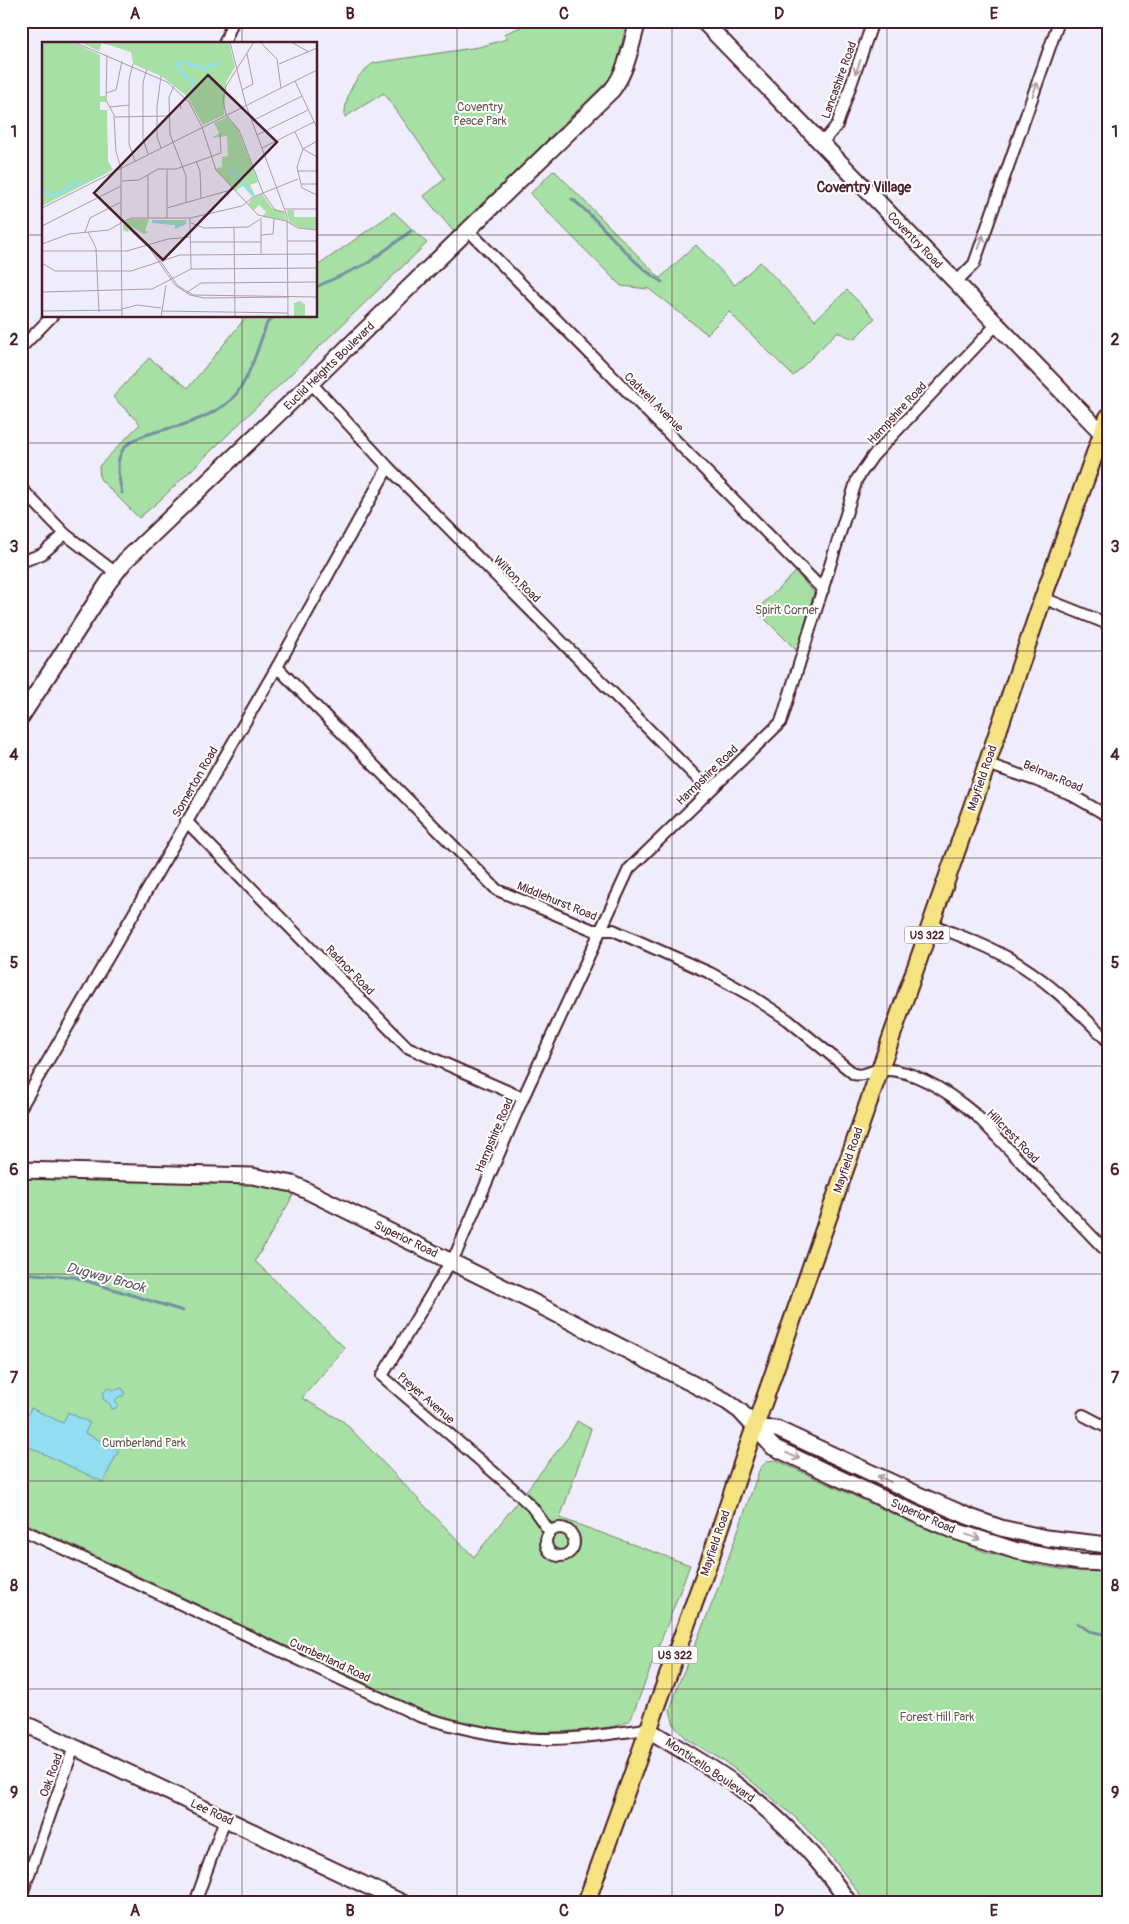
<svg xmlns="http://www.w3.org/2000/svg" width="1129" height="1924" viewBox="0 0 1129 1924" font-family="Pangolin,sans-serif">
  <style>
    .green { fill: #a7e0a5; stroke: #788068 }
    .water { fill: #91ddf1; stroke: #7591a2 }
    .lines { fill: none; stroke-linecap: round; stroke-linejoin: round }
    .stream { stroke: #7591a2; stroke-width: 3 }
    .street-casing { stroke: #4a1f2b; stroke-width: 14 }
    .secondary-casing { stroke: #4a1f2b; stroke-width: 19 }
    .primary-casing { stroke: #4a1f2b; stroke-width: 20 }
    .street { stroke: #fff; stroke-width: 10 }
    .secondary { stroke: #fff; stroke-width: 15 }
    .primary { stroke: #f5e382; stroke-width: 16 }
    .oneway { stroke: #ae9aa0 }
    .grid { fill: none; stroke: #4a1f2b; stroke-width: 1; stroke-opacity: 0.55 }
    .labels { text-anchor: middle; stroke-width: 4; stroke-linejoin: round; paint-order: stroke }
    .shield { fill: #fff; stroke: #80626b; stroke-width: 1 }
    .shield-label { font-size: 11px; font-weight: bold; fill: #4a1f2b }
    .street-label { font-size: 12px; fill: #4a1f2b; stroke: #fff }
    .park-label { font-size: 12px; fill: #665950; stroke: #fff }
    .neighbourhood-label { font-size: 14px; font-weight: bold; fill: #4a1f2b; stroke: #fff }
    .water-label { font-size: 14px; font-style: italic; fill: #5f5866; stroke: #fff }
    .inset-river { fill: none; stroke: #91ddf1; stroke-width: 2.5 }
    .inset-road { fill: none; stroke: #ad9ba8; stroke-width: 1 }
    .view { fill: #4a1f2b; fill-opacity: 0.15; stroke: #4a1f2b; stroke-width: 2.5 }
    .inset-edge { fill: none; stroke: #4a1f2b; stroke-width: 2.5 }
    .neatline { fill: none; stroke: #4a1f2b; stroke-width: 2 }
    .grid-label { font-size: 16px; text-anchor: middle; font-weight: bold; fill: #4a1f2b }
  </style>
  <rect width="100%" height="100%" fill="#efedfc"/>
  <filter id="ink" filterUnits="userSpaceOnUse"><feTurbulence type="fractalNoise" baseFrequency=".02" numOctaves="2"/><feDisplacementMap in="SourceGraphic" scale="10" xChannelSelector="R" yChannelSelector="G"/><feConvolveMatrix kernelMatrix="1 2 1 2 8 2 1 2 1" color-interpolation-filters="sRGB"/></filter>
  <g filter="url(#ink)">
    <g class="green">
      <path d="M 528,21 L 627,21 L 617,63 L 611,77 L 454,232 L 424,196 L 445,179 L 384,93 L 345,117 C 344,96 356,74 374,63 L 479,47 L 507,39 L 504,34 L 521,27 Z"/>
      <path d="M 554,170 L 660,278 L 696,245 L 735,285 L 760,262 L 815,320 L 847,290 L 875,318 L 854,339 L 837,332 L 793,376 L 729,312 L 707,334 L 649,289 L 621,286 L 530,194 Z"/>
      <path d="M 394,212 L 427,243 L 158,502 L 139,518 L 100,479 L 99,466 L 140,424 L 113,397 L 149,358 L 188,388 L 247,316 L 316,316 L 316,267 Z"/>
      <path d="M 796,572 L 814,593 L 797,651 L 756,610 Z"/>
      <path d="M 21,1170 L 252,1176 L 298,1187 L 255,1261 L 345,1348 L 302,1398 L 344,1422 L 474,1557 L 569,1436 L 577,1421 L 591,1429 L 560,1518 L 690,1565 L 631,1719 C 621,1727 607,1727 594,1729 C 537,1736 481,1730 426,1712 L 21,1521 Z"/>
      <path d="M 776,1460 L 917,1525 L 985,1552 L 1041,1566 L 1066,1570 L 1108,1572 L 1108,1903 L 866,1903 L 828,1852 L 796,1818 L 749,1779 L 722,1760 L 687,1739 L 674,1725 L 670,1710 L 678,1685 L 714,1599 L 760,1468 L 768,1461 Z"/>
    </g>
    <g class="water">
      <path d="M 108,1388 L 115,1390 L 122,1388 L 125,1392 L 123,1396 L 118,1397 L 115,1401 L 118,1405 L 115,1409 L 111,1408 L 110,1404 L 103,1399 L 103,1393 Z"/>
      <path d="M 31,1408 L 63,1423 L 68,1412 L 90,1423 L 85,1433 L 119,1450 L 103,1482 L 21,1443 L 21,1429 Z"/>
    </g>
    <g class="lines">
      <g class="stream">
        <path d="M 572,199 C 605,224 626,260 662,282"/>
        <path d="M 316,287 L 368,263 L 411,231"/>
        <path d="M 122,493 C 119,478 114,461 124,448 C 135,433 174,429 191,422 C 202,418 216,411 226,404 C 247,390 258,347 267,323 L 275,316"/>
        <path d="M 21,1273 L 74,1277 L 183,1311"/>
        <path d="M 1077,1623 L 1089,1631 L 1108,1635"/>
      </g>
      <defs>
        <g id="street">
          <path d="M 224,44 L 233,21"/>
          <path d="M 822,143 L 837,125 L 873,21"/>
          <path d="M 469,231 L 823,590"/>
          <path d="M 956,282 L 974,264 L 1059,21"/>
          <path d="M 21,348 L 52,316"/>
          <path d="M 311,383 L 388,467 L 709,790"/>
          <path d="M 21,488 L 65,534 L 116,573"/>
          <path d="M 21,562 L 42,554 L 65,534"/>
          <path d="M 1043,598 L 1108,624"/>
          <path d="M 277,667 L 497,890 L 593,930 L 613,930 L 710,973 L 750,995 L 788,1020 L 854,1074 C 863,1077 871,1070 880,1070 C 913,1067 952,1095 976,1115 L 1108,1253"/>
          <path d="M 987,764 L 1035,780 L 1068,793 L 1108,816"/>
          <path d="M 186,821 L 407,1047 L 523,1098"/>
          <path d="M 931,924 C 954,934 979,942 1001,954 C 1043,975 1075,1008 1108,1041"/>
          <path d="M 21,1107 L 277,667 L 388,467"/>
          <path d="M 1083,1415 L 1108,1428"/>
          <circle cx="560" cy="1542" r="14"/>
          <path d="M 21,1529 L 419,1716 C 458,1728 498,1738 540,1739 C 576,1740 612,1733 647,1729"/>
          <path d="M 550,1532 L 532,1507 L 512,1488 L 382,1376 L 457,1251 L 523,1098 L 629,869 L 781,722 L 857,479 L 873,456 L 996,325"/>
          <path d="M 21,1897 L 74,1747"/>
          <path d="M 195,1903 L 225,1819"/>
        </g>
        <g id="secondary">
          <path d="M 703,21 L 1102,433 L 1108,436"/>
          <path d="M 21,717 L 108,583 L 125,561 L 317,377 L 612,90 C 627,71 631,45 638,21"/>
          <path d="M 21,1170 L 252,1176 L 293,1184 L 531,1301 L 726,1401 L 740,1411 L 773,1447 L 922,1517 L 958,1532 L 1017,1551 L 1079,1562 L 1108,1563"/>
          <path d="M 755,1428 L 777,1429 L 921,1496 L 970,1517 L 1001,1528 L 1046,1538 L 1108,1545"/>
          <path d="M 21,1722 L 403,1903"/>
          <path d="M 647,1729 C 676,1747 707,1764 735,1784 C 780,1817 818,1857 849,1903"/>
        </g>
        <path id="primary" d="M 586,1903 L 710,1559 L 745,1455 L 987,764 L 1043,598 L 1108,417"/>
      </defs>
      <use href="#street" class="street-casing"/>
      <use href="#secondary" class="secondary-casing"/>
      <use href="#primary" class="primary-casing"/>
      <use href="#street" class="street"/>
      <use href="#secondary" class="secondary"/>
      <use href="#primary" class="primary"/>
    </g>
    <defs><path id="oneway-shaft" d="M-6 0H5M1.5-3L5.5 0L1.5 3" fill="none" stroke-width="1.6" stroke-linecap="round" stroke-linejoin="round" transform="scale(1.25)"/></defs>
    <g class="oneway">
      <use href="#oneway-shaft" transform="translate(858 67) rotate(109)"/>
      <use href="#oneway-shaft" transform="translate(1035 89) rotate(-71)"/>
      <use href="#oneway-shaft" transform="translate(981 242) rotate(-71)"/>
      <use href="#oneway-shaft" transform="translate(793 1456) rotate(25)"/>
      <use href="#oneway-shaft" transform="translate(884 1479) rotate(-155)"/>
      <use href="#oneway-shaft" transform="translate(973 1537) rotate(20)"/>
    </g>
  </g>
  <path class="grid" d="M 242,21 L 242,44M 457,21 L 457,1903M 672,21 L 672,1903M 887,21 L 887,1903M 21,235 L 44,235M 316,235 L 1108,235M 242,316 L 242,1903M 21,443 L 1108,443M 21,651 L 1108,651M 21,858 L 1108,858M 21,1066 L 1108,1066M 21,1274 L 1108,1274M 21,1481 L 1108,1481M 21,1689 L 1108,1689"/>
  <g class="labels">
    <g class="shield">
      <rect x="904.5" y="926.5" width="45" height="17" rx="4"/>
      <rect x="652.5" y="1646.5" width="45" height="17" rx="4"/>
    </g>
    <g class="shield-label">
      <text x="927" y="939">US 322</text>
      <text x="675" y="1659">US 322</text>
    </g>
    <g class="street-label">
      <text transform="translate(839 80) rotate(-70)" y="4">Lancashire Road</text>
      <text transform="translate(915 240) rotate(46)" y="4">Coventry Road</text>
      <text transform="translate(329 366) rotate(-44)" y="4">Euclid Heights Boulevard</text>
      <text transform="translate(654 402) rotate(45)" y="4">Cadwell Avenue</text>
      <text transform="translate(897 413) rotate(-47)" y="4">Hampshire Road</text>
      <text transform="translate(517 579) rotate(45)" y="4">Wilton Road</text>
      <text transform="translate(707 775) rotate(-44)" y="4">Hampshire Road</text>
      <text transform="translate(1053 776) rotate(23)" y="4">Belmar Road</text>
      <text transform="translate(982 778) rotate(-71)" y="4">Mayfield Road</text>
      <text transform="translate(195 782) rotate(-60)" y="4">Somerton Road</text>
      <text transform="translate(557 901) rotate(22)" y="4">Middlehurst Road</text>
      <text transform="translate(350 970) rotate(46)" y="4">Radnor Road</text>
      <text transform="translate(494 1135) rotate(-67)" y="4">Hampshire Road</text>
      <text transform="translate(1013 1136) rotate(46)" y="4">Hillcrest Road</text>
      <text transform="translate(848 1160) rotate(-71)" y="4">Mayfield Road</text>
      <text transform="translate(406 1239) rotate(26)" y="4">Superior Road</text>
      <text transform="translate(426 1398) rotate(41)" y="4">Preyer Avenue</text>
      <text transform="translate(923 1516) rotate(24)" y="4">Superior Road</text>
      <text transform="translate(715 1543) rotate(-71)" y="4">Mayfield Road</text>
      <text transform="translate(330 1660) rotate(25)" y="4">Cumberland Road</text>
      <text transform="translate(710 1770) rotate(34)" y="4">Monticello Boulevard</text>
      <text transform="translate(51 1775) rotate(-70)" y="4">Oak Road</text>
      <text transform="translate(212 1812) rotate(25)" y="4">Lee Road</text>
    </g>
    <g class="park-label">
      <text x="480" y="111">Coventry<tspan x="480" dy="14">Peace Park</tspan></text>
      <text x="787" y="614">Spirit Corner</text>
      <text x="144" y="1447">Cumberland Park</text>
      <text x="937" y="1721">Forest Hill Park</text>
    </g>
    <g class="neighbourhood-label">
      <text x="864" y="192">Coventry Village</text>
    </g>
    <g class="water-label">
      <text transform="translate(106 1277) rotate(15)" y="5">Dugway Brook</text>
    </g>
  </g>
  <g transform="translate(42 42)">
    <rect width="275" height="275" fill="#efedfc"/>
    <path d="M 0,0 L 31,0 L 58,13 L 58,54 L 63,54 L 64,60 L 58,60 L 58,68 L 65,68 L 66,119 L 71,128 L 0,164 ZM 37,0 L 187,0 L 193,25 L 184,40 L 182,73 L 161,83 L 145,54 L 119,34 L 91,22 L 89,10 L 60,1 L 57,9 ZM 185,75 L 195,85 L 216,140 L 208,143 L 213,153 L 210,154 L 201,144 L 193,149 L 173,127 L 180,125 L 180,115 L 186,114 L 185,94 L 170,96 L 177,91 L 172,81 ZM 220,152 L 230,166 L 243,170 L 244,178 L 220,175 L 224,170 L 217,163 L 212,168 L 206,162 L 210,156 ZM 245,168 L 252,168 L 252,175 L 274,175 L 275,188 L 258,186 L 247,180 ZM 88,177 L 107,177 L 103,189 L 107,190 L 102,192 L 90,185 L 86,190 L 81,188 L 81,182 ZM 110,178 L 144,178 L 144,182 L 133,187 L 133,183 L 110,181 ZM 258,259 L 263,263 L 263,275 L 252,275 L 252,261 Z" fill="#a7e0a5"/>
    <path class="inset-river" d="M 134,19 L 138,30 L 150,39 L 151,54M 135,23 L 146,20 L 148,24 L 155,23 L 160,27 L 178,21M 188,126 L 211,153M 0,147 L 10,154 L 26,147 L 29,142 L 43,141M 110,179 L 140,183 L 143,180"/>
    <path class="inset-road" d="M 32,0 L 125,40 L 147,60 L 160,85M 188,0 L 204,63M 218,0 L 235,17 L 239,46M 249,0 L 267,10M 65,13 L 64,58 L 72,73 L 74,110 L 79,126M 91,22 L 87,38 L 87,102 L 93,119M 237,22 L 275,6M 105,27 L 101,40 L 101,97 L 106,112M 119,34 L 115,65 L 115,95 L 119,106M 253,39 L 275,86M 132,44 L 127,55 L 128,92 L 144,134 L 144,160M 200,48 L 211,42 L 205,12M 64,51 L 74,48 L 80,19M 204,63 L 245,174 L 246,275M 68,65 L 87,63M 139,67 L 138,61 L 145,55M 184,73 L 181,58 L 184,44 L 212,0M 185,74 L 197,88 L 221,151 L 233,168 L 242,170M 73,75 L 128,74M 210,79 L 260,54M 160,85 L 174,128 L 216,173 L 244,179 L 256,186 L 275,188M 253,90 L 261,107 L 275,115M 215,93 L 266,68M 275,99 L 261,107 L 255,125 L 260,146 L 275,153M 220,106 L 272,80M 154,119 L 158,129 L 159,156M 79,126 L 79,181M 125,127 L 125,176M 255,129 L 275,129M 106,133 L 106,176M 80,139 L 97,138 L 116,127 L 134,127 L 179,111 L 178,91M 259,142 L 275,142M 0,166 L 275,28M 125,166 L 192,147M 243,167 L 275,167M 148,176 L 149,227M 219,178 L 219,212M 149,181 L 162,186 L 206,185 L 220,176M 0,184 L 79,144M 192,185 L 193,275M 43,190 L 48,176 L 79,160M 46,190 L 54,206 L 57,270M 219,193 L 231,192 L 232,177M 246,199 L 275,199M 149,200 L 219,200M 0,202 L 27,192 L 67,188 L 79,181M 0,209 L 85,209 L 126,197 L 149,195M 0,221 L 13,229 L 89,229 L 138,213 L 275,212M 0,250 L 110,247 L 149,227 L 275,226M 144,251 L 159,241 L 275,240M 247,255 L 162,256 L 148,253 L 133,243 L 108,207 L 88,188 L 107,203 L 136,244 L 151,253 L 275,255M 80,267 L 95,263 L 119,266M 0,269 L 80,268M 119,269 L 246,271M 80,275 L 79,181 L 89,176 L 148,176 L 200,164 L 211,155 L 256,137M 119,275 L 124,243"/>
    <path class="view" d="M 166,33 L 235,100 L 121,218 L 52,151 Z"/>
    <rect width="275" height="275" class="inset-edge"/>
  </g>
  <rect width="1129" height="1924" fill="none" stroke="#fff" stroke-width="55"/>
  <rect x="28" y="28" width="1074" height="1868" class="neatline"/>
  <g class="grid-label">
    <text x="135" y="19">A</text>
    <text x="350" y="19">B</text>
    <text x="564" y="19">C</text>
    <text x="779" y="19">D</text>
    <text x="994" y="19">E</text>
    <text x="14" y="137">1</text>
    <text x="1115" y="137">1</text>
    <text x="14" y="345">2</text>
    <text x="1115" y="345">2</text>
    <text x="14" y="552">3</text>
    <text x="1115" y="552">3</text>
    <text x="14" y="760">4</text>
    <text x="1115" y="760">4</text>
    <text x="14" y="968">5</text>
    <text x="1115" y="968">5</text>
    <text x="14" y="1175">6</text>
    <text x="1115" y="1175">6</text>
    <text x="14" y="1383">7</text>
    <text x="1115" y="1383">7</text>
    <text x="14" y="1591">8</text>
    <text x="1115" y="1591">8</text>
    <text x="14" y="1798">9</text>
    <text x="1115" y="1798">9</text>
    <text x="135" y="1916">A</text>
    <text x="350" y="1916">B</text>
    <text x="564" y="1916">C</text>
    <text x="779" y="1916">D</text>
    <text x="994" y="1916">E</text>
  </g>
</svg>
